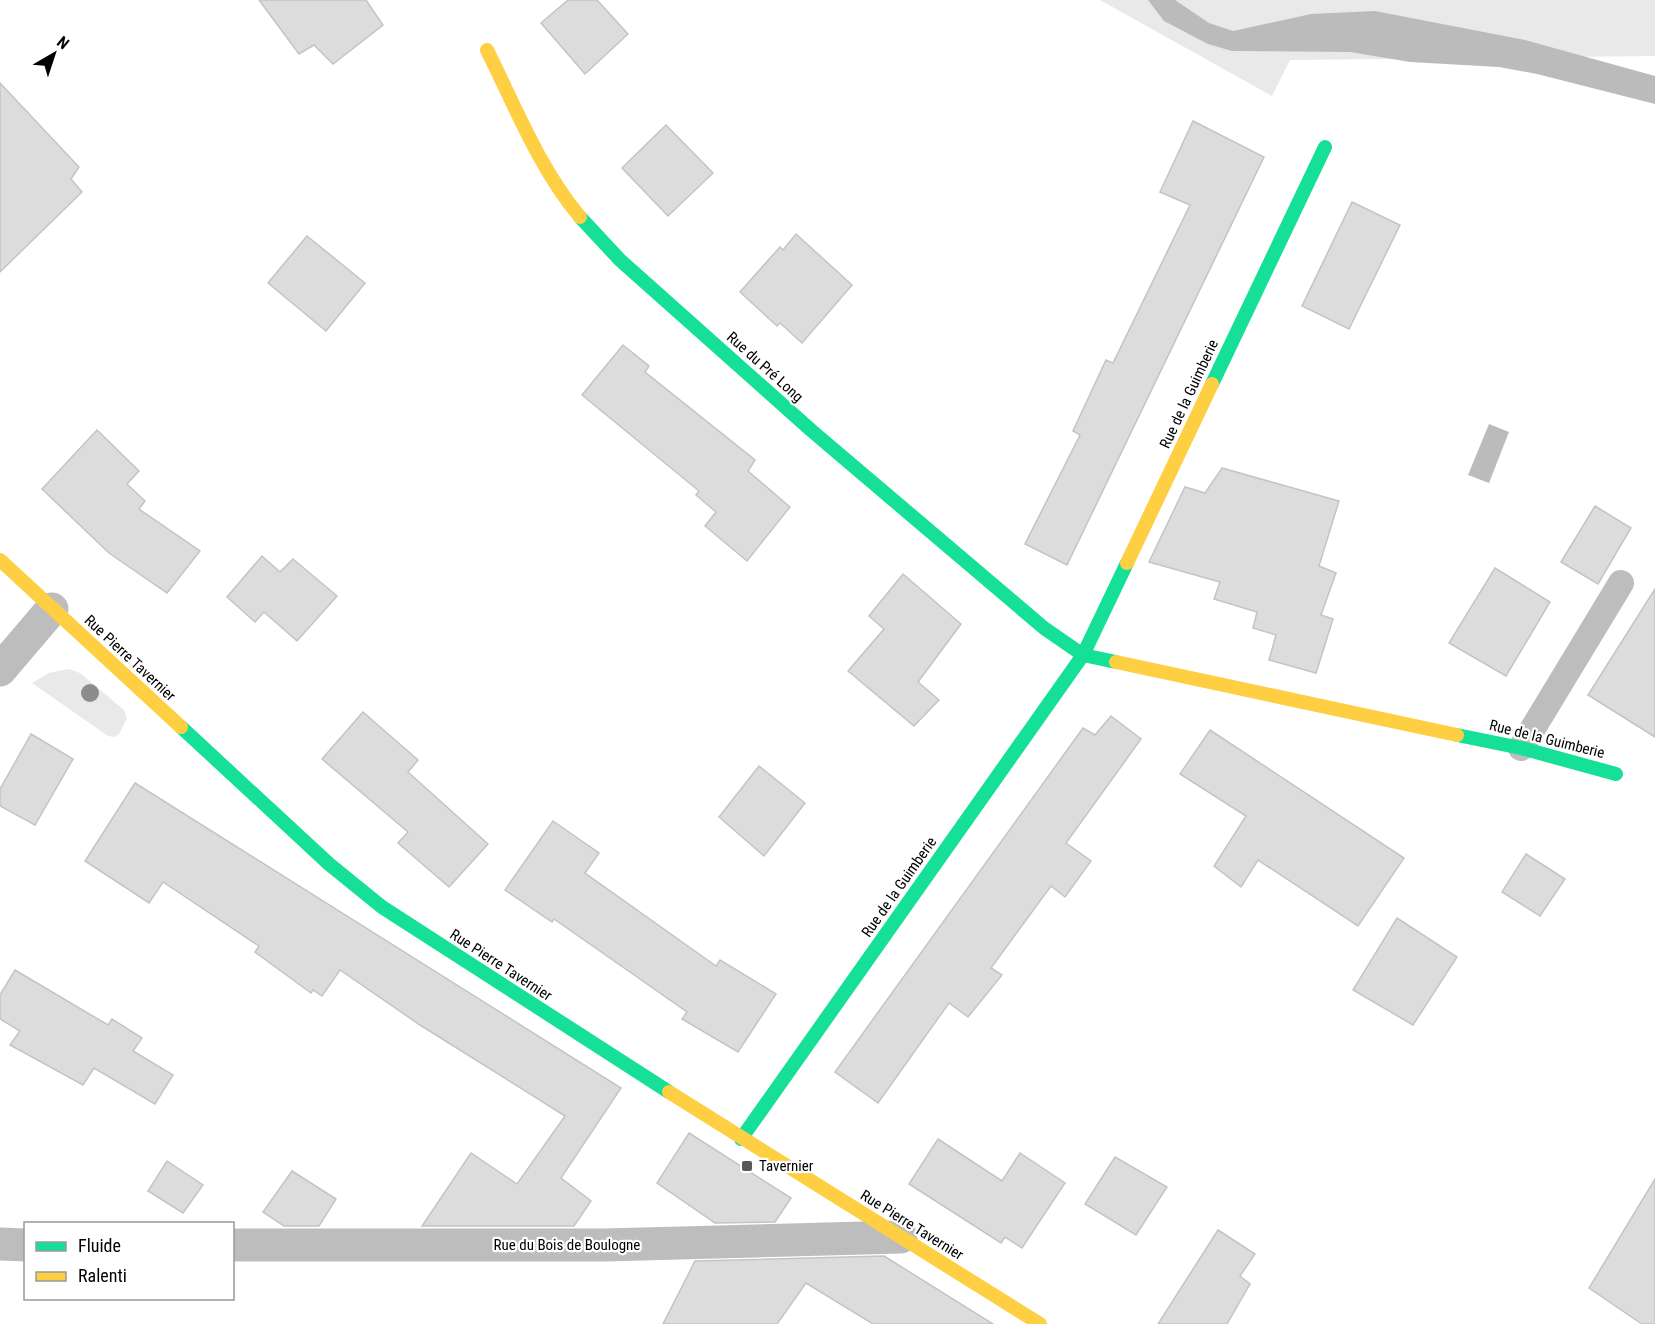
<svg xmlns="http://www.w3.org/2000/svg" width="1655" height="1324" viewBox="0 0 1655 1324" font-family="'Roboto Condensed',sans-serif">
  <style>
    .green { fill: #e9e9e9 }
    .water { fill: #bbb }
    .building { fill: #dcdcdc; stroke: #c4c4c4; stroke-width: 1.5 }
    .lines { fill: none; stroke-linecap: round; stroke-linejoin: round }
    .lane { stroke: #bdbdbd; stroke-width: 26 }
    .street { stroke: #bdbdbd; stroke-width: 33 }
    .fast { stroke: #16e098; stroke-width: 14 }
    .slow { stroke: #ffcf43; stroke-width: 14 }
    .tree { fill: #8c8c8c }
    .poi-dot { fill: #595959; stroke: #fff; stroke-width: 2 }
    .labels { text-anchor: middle; stroke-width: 4.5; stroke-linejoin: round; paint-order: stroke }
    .street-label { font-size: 15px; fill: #000; stroke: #fff }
    .poi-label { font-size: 15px; fill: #000; stroke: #fff; text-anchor: start }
  </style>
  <rect width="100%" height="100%" fill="#fff"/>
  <g class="green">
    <path d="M 1100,0 L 1655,0 L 1655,56 L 1290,60 L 1272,96 Z"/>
    <path d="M 69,669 L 80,673 L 124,710 L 127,718 L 119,734 L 114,737 L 108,736 L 32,683 L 49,673 Z"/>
  </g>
  <g class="water">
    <path d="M 1148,0 L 1175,0 L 1209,23 L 1233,31 L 1311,14 L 1375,11 L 1525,40 L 1655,76 L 1655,104 L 1537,74 L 1499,67 L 1410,62 L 1350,52 L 1232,51 L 1208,44 L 1164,21 Z"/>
    <path d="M 1489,424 L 1509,432 L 1489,483 L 1468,475 Z"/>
  </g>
  <g class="building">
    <path d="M 259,0 L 366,0 L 383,25 L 333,64 L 314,45 L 299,54 Z"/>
    <path d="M 568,0 L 597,0 L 628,34 L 585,74 L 541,23 Z"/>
    <path d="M 0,83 L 79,167 L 71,179 L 82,192 L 0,272 Z"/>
    <path d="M 1193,121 L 1264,157 L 1067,565 L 1025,544 L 1080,435 L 1073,431 L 1106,360 L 1113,363 L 1190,205 L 1160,192 Z"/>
    <path d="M 666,125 L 713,173 L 668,216 L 622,168 Z"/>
    <path d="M 1352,202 L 1400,225 L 1349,329 L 1302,306 Z"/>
    <path d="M 796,234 L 852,285 L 802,343 L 780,323 L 777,326 L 740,292 L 780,247 L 783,250 Z"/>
    <path d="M 307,236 L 365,283 L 326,331 L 268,283 Z"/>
    <path d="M 623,345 L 649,366 L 645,372 L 755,460 L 748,471 L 790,507 L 747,561 L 705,526 L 716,512 L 696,495 L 699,491 L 582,395 Z"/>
    <path d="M 97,430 L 139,471 L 127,484 L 145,501 L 139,509 L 200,551 L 167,593 L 109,553 L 42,489 Z"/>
    <path d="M 1222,468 L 1339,501 L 1319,566 L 1336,573 L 1321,615 L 1333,619 L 1316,673 L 1269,660 L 1276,635 L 1253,628 L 1257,612 L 1214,599 L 1220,582 L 1149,562 L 1185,487 L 1205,493 Z"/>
    <path d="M 1595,506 L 1631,528 L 1598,584 L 1561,562 Z"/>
    <path d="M 262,556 L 280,572 L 293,559 L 337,596 L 297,641 L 264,612 L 255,622 L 227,597 Z"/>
    <path d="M 1495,568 L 1550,602 L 1506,676 L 1449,643 Z"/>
    <path d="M 903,574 L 961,624 L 918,682 L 939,700 L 914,726 L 848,671 L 884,629 L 869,616 Z"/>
    <path d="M 1655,589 L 1655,737 L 1588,695 Z"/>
    <path d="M 363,712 L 418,760 L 408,772 L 488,844 L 449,887 L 398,843 L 408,832 L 322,759 Z"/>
    <path d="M 1111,716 L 1141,739 L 1066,843 L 1091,861 L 1065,897 L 1051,886 L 991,968 L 1002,975 L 968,1017 L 949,1003 L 878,1103 L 835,1072 L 1083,728 L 1095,735 Z"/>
    <path d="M 1210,730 L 1404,858 L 1358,926 L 1258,860 L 1241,887 L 1214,866 L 1246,816 L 1180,774 Z"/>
    <path d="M 31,734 L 73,759 L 35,825 L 0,806 L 0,789 Z"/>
    <path d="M 759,766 L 805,803 L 764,856 L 719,817 Z"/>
    <path d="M 135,783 L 621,1088 L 561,1178 L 591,1201 L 574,1226 L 422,1226 L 471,1153 L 517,1184 L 565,1116 L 420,1025 L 340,970 L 322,996 L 313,990 L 311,993 L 255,952 L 259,946 L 163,882 L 149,903 L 85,861 Z"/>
    <path d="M 553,821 L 599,853 L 585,873 L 716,966 L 720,960 L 776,994 L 738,1052 L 682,1019 L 687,1012 L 554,919 L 552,922 L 505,890 Z"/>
    <path d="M 1526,854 L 1565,879 L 1540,916 L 1502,892 Z"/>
    <path d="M 1397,918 L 1457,957 L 1413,1025 L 1353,990 Z"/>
    <path d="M 15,970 L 108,1025 L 112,1019 L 142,1038 L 133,1051 L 173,1075 L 155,1104 L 94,1068 L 83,1085 L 10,1045 L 20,1031 L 0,1019 L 0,995 Z"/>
    <path d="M 689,1133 L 791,1198 L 775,1222 L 715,1223 L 657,1183 Z"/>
    <path d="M 938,1139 L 1002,1181 L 1020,1153 L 1065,1183 L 1022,1248 L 1005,1237 L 1001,1243 L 909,1184 Z"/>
    <path d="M 1115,1157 L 1167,1187 L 1136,1235 L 1085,1204 Z"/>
    <path d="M 167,1161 L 203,1185 L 183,1213 L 148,1191 Z"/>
    <path d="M 292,1171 L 336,1199 L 319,1226 L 284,1226 L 263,1212 Z"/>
    <path d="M 1655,1179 L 1655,1324 L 1642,1324 L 1589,1288 Z"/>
    <path d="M 1218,1230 L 1255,1254 L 1240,1276 L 1250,1284 L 1227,1324 L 1158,1324 Z"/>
    <path d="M 884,1256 L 993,1324 L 873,1324 L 806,1283 L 777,1324 L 663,1324 L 695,1261 Z"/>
  </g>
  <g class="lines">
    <path class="lane" d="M 1521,748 L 1621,583"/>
    <g class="street">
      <path d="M 0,670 L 52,609"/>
      <path d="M 0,1244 L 26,1245"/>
      <path d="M 232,1245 L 605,1245 L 901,1237"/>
    </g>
    <g class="fast">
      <path d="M 580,217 L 620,260 L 812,431 L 1044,628 L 1083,655 L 1116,662"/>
      <path d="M 1212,384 L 1325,147"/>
      <path d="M 181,727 L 329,864 L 382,907 L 669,1092"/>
      <path d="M 1457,735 L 1521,748 L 1616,774"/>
      <path d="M 741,1139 L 1083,655 L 1127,563"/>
    </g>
    <g class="slow">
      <path d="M 487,50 C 515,106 539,168 580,217"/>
      <path d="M 0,560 L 181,727"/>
      <path d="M 1127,563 L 1212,384"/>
      <path d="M 1116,662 L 1457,735"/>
      <path d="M 669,1092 L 1040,1324"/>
    </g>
  </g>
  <circle class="tree" cx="90" cy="693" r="9"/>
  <rect class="poi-dot" x="741" y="1160" width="12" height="12" rx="3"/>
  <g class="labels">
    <g class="street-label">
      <text transform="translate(765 367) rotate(42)" y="5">Rue du Pré Long</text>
      <text transform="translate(1189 394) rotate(-65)" y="5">Rue de la Guimberie</text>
      <text transform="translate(130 658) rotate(43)" y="5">Rue Pierre Tavernier</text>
      <text transform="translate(1547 739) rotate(14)" y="5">Rue de la Guimberie</text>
      <text transform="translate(899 887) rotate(-55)" y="5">Rue de la Guimberie</text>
      <text transform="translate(501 965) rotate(33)" y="5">Rue Pierre Tavernier</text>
      <text transform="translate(912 1225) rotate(32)" y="5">Rue Pierre Tavernier</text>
      <text x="567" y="1250">Rue du Bois de Boulogne</text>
    </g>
    <g class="poi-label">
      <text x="759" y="1171">Tavernier</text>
    </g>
  </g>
  <rect x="24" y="1222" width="210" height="78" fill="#ffffff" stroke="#999999" stroke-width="1.5"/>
  <rect x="36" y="1242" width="30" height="9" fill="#16e098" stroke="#999999" stroke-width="1.5"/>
  <text x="78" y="1252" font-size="18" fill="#000000">Fluide</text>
  <rect x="36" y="1272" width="30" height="9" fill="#ffcf43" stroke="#999999" stroke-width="1.5"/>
  <text x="78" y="1282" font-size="18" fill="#000000">Ralenti</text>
  <g transform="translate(54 54) rotate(39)" stroke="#ffffff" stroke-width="4.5" paint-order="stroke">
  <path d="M0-4.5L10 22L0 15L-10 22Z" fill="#000000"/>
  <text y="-9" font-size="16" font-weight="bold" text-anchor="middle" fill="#000000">N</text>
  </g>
</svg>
